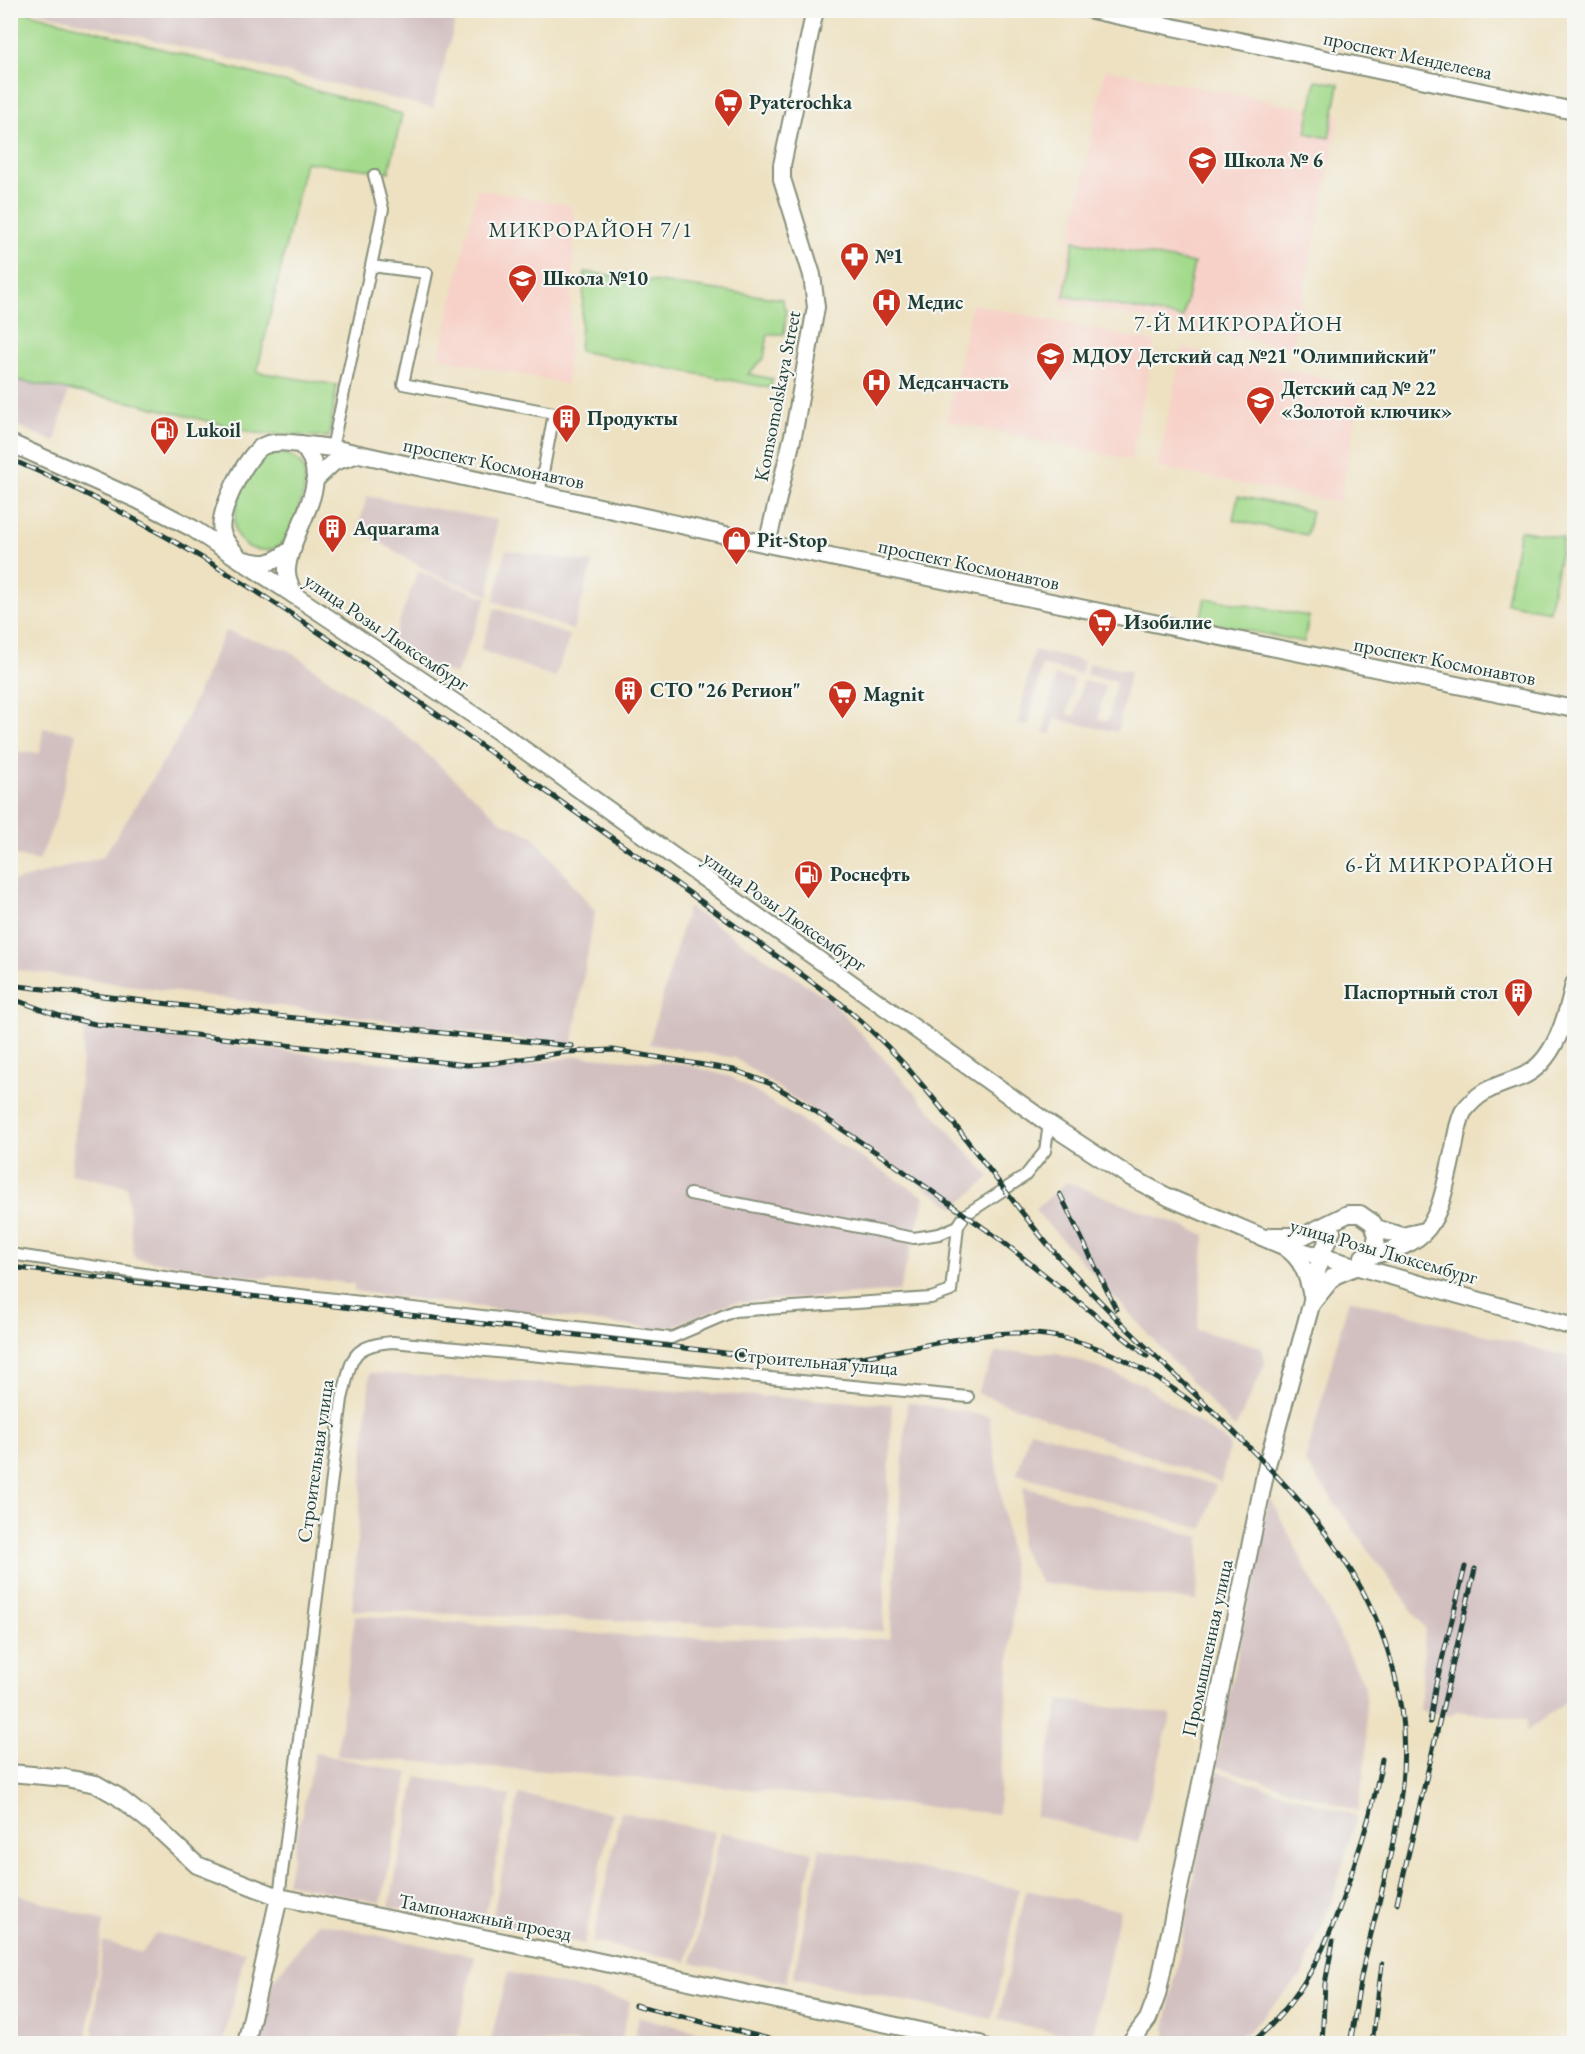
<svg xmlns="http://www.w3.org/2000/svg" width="1585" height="2054" viewBox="0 0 1585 2054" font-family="'EB Garamond',serif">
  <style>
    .built { fill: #f7d1c8 }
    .industrial { fill: #d2bfc0 }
    .green { fill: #a3da8b; stroke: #618c60; stroke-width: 1.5 }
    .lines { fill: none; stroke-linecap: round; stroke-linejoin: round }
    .street-casing { stroke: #868f7a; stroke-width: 14 }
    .secondary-casing { stroke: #868f7a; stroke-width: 20 }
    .street { stroke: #fff; stroke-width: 10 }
    .secondary { stroke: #fff; stroke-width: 16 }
    .rail-casing { stroke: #1f3d34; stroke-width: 5 }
    .rail { stroke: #f6f6f2; stroke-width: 3; stroke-dasharray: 9; stroke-linecap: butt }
    .labels { text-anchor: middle; stroke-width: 4.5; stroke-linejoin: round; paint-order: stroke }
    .street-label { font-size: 20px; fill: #1f3d34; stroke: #f6f6f2 }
    .poi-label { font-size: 20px; font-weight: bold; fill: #1f3d34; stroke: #f6f6f2; text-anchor: start }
    .neighbourhood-label { font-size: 21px; letter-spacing: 1.5px; fill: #1f3d34; stroke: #f6f6f2 }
  </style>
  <rect width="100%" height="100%" fill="#f6f6f2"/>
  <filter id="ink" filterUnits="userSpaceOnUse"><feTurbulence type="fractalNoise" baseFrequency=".0167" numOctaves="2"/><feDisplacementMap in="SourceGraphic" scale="12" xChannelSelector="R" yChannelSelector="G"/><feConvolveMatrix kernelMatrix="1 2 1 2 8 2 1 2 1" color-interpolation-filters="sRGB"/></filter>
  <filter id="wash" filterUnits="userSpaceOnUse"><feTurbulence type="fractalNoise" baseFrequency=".008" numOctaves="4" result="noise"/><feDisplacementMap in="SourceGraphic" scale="24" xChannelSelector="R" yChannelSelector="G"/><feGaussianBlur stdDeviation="1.35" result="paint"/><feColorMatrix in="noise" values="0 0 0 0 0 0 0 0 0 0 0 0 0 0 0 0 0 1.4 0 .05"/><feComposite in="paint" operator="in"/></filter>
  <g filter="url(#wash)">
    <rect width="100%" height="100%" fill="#ede1c1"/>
    <g class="built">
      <path d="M 1105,69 L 1340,115 L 1292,348 L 1058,302 Z"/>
      <path d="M 477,189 L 570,205 L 575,218 L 567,384 L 439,358 Z"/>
      <path d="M 972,304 L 1155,342 L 1131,460 L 947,421 Z"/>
      <path d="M 1183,348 L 1362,386 L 1339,503 L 1157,467 Z"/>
    </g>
    <g class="industrial">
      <path d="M 34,11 L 458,10 L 458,11 L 433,108 Z"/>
      <path d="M 10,367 L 69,387 L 55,442 L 11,423 Z"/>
      <path d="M 367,496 L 497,520 L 489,595 L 433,574 L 358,529 Z"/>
      <path d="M 506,550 L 593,563 L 573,630 L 494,601 Z"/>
      <path d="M 418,571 L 487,598 L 456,675 L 390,647 Z"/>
      <path d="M 495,608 L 570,636 L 555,677 L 480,650 Z"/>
      <path d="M 225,631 L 288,650 L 406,735 L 502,822 L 533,836 L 595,911 L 572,1046 L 11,969 L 11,882 L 103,857 L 176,742 Z"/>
      <path d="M 1034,650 L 1084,661 L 1081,674 L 1042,665 L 1029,725 L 1018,723 Z"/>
      <path d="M 1088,663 L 1130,671 L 1118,732 L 1054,719 L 1051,734 L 1044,733 L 1055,676 L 1074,680 L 1067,714 L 1075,716 L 1083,681 L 1105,686 L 1098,719 L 1108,721 L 1116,681 L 1086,675 Z"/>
      <path d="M 43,728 L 76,733 L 57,816 L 39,861 L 11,855 L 10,751 L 40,753 Z"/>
      <path d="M 688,907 L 832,1001 L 990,1177 L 955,1208 L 735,1058 L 649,1044 Z"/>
      <path d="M 85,1028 L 476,1073 L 577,1056 L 683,1064 L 731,1077 L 925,1197 L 899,1291 L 732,1303 L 662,1330 L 354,1291 L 354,1284 L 278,1275 L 264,1278 L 134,1258 L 127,1186 L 71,1174 Z"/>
      <path d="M 1067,1182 L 1205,1235 L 1197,1330 L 1262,1347 L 1265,1364 L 1235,1429 L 1035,1210 Z"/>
      <path d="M 1349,1299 L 1574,1358 L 1574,1695 L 1526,1732 L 1527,1719 L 1457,1711 L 1449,1715 L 1420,1711 L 1425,1628 L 1305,1462 Z"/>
      <path d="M 996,1352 L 1058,1353 L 1142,1384 L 1230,1444 L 1221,1482 L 977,1393 Z"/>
      <path d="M 370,1373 L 892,1404 L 883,1631 L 352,1610 Z"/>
      <path d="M 907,1402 L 989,1416 L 1015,1587 L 998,1814 L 626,1777 L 337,1756 L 355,1615 L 637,1637 L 890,1639 Z"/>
      <path d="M 1030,1430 L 1216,1485 L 1203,1529 L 1017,1474 Z"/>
      <path d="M 1024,1487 L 1200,1537 L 1197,1601 L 1041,1583 L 1020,1546 Z"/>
      <path d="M 1269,1495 L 1365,1686 L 1367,1751 L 1358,1811 L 1215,1766 Z"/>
      <path d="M 1060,1700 L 1171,1714 L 1138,1843 L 1035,1816 Z"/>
      <path d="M 315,1753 L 409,1773 L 381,1903 L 287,1883 Z"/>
      <path d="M 1214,1771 L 1357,1816 L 1333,1898 L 1302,1975 L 1248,2032 L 1227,2043 L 1166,2043 L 1166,2025 Z"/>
      <path d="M 417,1776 L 510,1796 L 483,1926 L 389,1907 Z"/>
      <path d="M 519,1794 L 612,1813 L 584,1944 L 491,1924 Z"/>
      <path d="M 621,1812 L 715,1832 L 687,1962 L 593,1942 Z"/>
      <path d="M 720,1832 L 813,1852 L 786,1982 L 692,1963 Z"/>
      <path d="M 820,1848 L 1019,1889 L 992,2019 L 793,1978 Z"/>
      <path d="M 1026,1890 L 1120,1910 L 1092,2040 L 998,2020 Z"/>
      <path d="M 11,1892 L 104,1921 L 86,2043 L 11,2043 Z"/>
      <path d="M 318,1923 L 475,1956 L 456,2043 L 259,2043 L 272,1982 Z"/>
      <path d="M 156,1933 L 245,1952 L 223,2043 L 92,2043 L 103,1941 L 142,1953 Z"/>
      <path d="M 508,1972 L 630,2001 L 621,2043 L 490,2043 Z"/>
      <path d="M 639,2017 L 743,2043 L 633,2043 Z"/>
    </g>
    <g class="green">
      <path d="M 10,11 L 22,11 L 402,114 L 389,172 L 305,162 L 257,372 L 337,385 L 329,437 L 255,433 L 139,404 L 11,379 Z"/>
      <path d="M 1316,80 L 1339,84 L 1329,138 L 1306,133 Z"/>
      <path d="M 1074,241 L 1194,263 L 1183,318 L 1064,296 Z"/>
      <path d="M 585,272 L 782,299 L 786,312 L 784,334 L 768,334 L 764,358 L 748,374 L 773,379 L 770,388 L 579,351 Z"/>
      <path d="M 279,452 C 289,455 300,458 304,470 C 309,484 294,528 285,540 C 273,555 248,553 238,537 C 226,519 248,465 266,455 C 269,453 275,453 279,452 Z"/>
      <path d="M 1238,496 L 1312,511 L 1307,535 L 1233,520 Z"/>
      <path d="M 1520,530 L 1563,538 L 1549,611 L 1506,603 Z"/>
      <path d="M 1205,598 L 1309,616 L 1304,642 L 1200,621 Z"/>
    </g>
  </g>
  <g filter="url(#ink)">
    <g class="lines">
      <defs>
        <g id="street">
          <path d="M 371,266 L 383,209 L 374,175"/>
          <path d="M 332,448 L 371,266 L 427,273 L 403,384 L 554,413 L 539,495"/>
          <path d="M 690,1194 L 914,1238 L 939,1234 L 958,1226"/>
          <path d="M 10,1254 L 232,1287 L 671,1338 L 734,1311 L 931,1298 L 951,1291 L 958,1226 L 965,1215 L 1025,1176 L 1045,1151 L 1049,1124"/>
          <path d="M 279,1897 L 342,1399 C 352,1361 348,1345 393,1342 L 968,1397"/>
        </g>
        <g id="secondary">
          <path d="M 1091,10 L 1574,111"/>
          <path d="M 10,443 L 138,500 L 192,528 L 303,601 L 499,732 L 1049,1124 L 1130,1177 L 1170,1198 L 1283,1246 L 1574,1327"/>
          <path d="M 300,444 L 332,448 L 767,544 L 1574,709"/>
          <path d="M 317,478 L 334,462 L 356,455"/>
          <path d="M 767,544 L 794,431 L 816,307 L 812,275 L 782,179 L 782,165 L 815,10"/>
          <path d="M 293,548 C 271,565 266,566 240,559 C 234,551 224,542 222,532 C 217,513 246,455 263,446 C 276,440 287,443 300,444 C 339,479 290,528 287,569 C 286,577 291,587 294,595"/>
          <path d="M 1376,1228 L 1402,1236 L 1420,1232"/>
          <path d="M 1272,1236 L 1303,1236 L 1348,1214 L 1360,1214 L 1373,1223 L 1377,1236 L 1374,1248 L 1363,1257"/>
          <path d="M 1286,1248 C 1302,1259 1307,1274 1311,1292"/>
          <path d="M 1363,1257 C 1440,1244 1438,1215 1454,1148 C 1456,1135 1458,1123 1463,1112 C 1480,1089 1497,1086 1521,1077 C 1555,1063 1567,1016 1574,984"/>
          <path d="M 1313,1302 L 1334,1276 L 1355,1267"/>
          <path d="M 10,1773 L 66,1778 L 96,1784 L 117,1796 L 154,1825 L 197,1865 L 279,1897 L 573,1956 L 980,2044"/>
          <path d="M 246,2044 L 279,1897"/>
          <path d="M 1129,2044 L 1148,2019 L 1157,1995 L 1267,1465 L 1311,1305 L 1320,1257 L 1332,1231"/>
        </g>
      </defs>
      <use href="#street" class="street-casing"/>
      <use href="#secondary" class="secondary-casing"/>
      <use href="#street" class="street"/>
      <use href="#secondary" class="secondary"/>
      <defs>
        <g id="rail">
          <path d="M 10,459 C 181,531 332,640 483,747 C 602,831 723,915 840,1003 C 867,1026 893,1050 916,1078 C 963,1131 1003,1191 1049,1246 C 1105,1311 1170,1369 1231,1429 C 1313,1511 1385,1589 1401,1709 C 1413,1795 1383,1880 1364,1963 C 1358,1989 1355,2017 1350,2044"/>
          <path d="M 10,985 L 228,1011 L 572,1046"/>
          <path d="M 10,998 L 60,1016 L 95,1024 L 467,1065 L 495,1063 L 566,1052 L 613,1050 L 734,1070 L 771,1084 L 797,1099 L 892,1163 L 998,1238 L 1147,1356"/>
          <path d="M 1060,1194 L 1116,1309"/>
          <path d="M 10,1267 L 809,1363 C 873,1360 932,1340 995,1334 C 1074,1326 1141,1363 1201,1409"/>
          <path d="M 1430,1722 L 1435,1688 L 1465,1567"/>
          <path d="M 1397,1903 L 1475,1569"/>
          <path d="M 635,2005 L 789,2044"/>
          <path d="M 1250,2044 C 1307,1999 1333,1932 1354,1865 C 1366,1830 1376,1796 1382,1759"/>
          <path d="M 1322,2044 L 1325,1984 L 1333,1941"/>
          <path d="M 1372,2044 L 1382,1964"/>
        </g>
      </defs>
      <use href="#rail" class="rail-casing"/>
      <use href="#rail" class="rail"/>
    </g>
  </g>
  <defs>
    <symbol id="supermarket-pin" viewBox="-11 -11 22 30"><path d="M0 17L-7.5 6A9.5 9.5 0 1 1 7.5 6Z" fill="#c8321e" stroke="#f6f6f2"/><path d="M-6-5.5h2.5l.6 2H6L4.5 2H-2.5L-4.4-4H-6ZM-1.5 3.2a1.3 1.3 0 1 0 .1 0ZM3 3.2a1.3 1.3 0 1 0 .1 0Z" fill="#fff"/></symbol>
    <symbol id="school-pin" viewBox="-11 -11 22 30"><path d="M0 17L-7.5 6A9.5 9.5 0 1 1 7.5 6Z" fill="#c8321e" stroke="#f6f6f2"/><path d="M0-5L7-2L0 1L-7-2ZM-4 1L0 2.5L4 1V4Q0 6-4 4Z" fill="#fff"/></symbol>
    <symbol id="pharmacy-pin" viewBox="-11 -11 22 30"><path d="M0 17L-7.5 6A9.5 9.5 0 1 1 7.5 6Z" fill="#c8321e" stroke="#f6f6f2"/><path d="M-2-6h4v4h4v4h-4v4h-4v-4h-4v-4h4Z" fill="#fff"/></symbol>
    <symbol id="hospital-pin" viewBox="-11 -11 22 30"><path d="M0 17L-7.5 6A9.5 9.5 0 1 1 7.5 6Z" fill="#c8321e" stroke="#f6f6f2"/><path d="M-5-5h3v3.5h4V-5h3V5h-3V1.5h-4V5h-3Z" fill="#fff"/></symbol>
    <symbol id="building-pin" viewBox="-11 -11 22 30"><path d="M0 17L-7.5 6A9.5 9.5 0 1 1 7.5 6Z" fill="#c8321e" stroke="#f6f6f2"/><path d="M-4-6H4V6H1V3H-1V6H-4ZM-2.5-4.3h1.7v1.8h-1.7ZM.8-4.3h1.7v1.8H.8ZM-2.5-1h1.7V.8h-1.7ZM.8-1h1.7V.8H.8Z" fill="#fff"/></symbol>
    <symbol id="fuel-pin" viewBox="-11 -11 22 30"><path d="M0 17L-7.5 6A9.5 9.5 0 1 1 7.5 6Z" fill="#c8321e" stroke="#f6f6f2"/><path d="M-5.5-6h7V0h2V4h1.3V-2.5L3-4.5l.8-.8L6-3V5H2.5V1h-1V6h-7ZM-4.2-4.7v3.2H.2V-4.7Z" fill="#fff"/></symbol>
    <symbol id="shop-pin" viewBox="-11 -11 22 30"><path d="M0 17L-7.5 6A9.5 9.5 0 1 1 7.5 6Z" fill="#c8321e" stroke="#f6f6f2"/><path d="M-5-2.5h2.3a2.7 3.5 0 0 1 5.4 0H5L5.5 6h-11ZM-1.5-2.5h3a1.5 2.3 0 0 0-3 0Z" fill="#fff"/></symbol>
  </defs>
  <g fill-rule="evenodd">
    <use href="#supermarket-pin" x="712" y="86" width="33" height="45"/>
    <use href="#school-pin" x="1186" y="144" width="33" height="45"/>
    <use href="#pharmacy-pin" x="838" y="240" width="33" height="45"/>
    <use href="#school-pin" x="506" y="262" width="33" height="45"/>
    <use href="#hospital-pin" x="870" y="286" width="33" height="45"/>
    <use href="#school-pin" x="1034" y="340" width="33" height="45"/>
    <use href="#hospital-pin" x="860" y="366" width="33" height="45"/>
    <use href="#school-pin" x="1244" y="384" width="33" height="45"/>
    <use href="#building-pin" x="550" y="402" width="33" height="45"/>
    <use href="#fuel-pin" x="148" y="414" width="33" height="45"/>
    <use href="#building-pin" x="316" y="512" width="33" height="45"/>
    <use href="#shop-pin" x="720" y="524" width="33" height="45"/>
    <use href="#supermarket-pin" x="1086" y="606" width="33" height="45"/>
    <use href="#building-pin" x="612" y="674" width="33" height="45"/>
    <use href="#supermarket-pin" x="826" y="678" width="33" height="45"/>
    <use href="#fuel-pin" x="792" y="858" width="33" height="45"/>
    <use href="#building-pin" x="1502" y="976" width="33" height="45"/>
  </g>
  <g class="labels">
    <g class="street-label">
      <text transform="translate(1408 55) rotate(12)" y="7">проспект Менделеева</text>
      <text transform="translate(777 396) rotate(-79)" y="7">Komsomolskaya Street</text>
      <text transform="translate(494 463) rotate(12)" y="7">проспект Космонавтов</text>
      <text transform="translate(969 564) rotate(12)" y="7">проспект Космонавтов</text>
      <text transform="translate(387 632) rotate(34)" y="7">улица Розы Люксембург</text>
      <text transform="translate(1445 661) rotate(11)" y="7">проспект Космонавтов</text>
      <text transform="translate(785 911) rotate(35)" y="7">улица Розы Люксембург</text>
      <text transform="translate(1384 1251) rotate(16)" y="7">улица Розы Люксембург</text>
      <text transform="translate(816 1361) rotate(5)" y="7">Строительная улица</text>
      <text transform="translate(315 1461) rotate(-82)" y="7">Строительная улица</text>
      <text transform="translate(1207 1648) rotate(-78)" y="7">Промышленная улица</text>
      <text transform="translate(485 1917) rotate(11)" y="7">Тампонажный проезд</text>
    </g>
    <g class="poi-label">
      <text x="749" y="109">Pyaterochka</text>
      <text x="1224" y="167">Школа № 6</text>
      <text x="875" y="263">№1</text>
      <text x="543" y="285">Школа №10</text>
      <text x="907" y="309">Медис</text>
      <text x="1072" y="363">МДОУ Детский сад №21 "Олимпийский"</text>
      <text x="898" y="389">Медсанчасть</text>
      <text x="1281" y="395">Детский сад № 22<tspan x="1281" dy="23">«Золотой ключик»</tspan></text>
      <text x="587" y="425">Продукты</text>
      <text x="186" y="437">Lukoil</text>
      <text x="353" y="535">Aquarama</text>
      <text x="757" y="547">Pit-Stop</text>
      <text x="1124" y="629">Изобилие</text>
      <text x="650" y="697">СТО "26 Регион"</text>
      <text x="863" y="701">Magnit</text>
      <text x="830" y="881">Роснефть</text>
      <text x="1498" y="999" text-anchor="end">Паспортный стол</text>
    </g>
    <g class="neighbourhood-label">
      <text x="591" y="237">МИКРОРАЙОН 7/1</text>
      <text x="1239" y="331">7-Й МИКРОРАЙОН</text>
      <text x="1450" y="872">6-Й МИКРОРАЙОН</text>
    </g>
  </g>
  <rect width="1585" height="2054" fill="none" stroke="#f6f6f2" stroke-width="36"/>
</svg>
